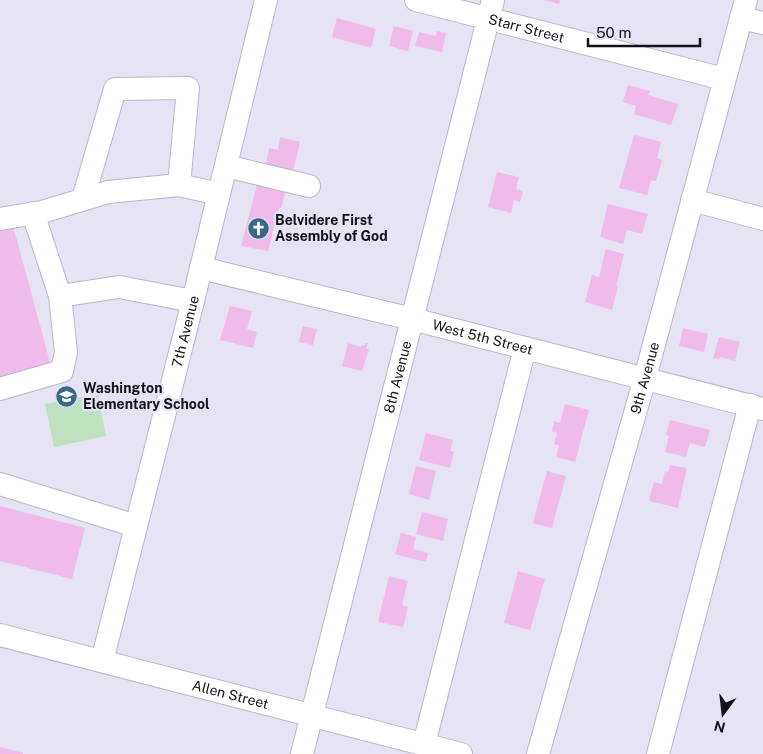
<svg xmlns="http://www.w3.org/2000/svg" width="763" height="754" viewBox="0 0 763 754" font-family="'Public Sans',sans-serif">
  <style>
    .green { fill: #bfe2be }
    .building { fill: #f1bbe9 }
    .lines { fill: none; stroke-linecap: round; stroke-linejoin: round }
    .minor-casing { stroke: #bab7c8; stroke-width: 24 }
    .minor { stroke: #fff; stroke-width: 22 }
    .labels { text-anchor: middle; stroke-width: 4.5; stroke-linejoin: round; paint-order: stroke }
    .street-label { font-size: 14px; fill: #121117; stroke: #e5e3f4 }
    .poi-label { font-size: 14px; font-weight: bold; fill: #121117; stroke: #e5e3f4; text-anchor: start }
  </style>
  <rect width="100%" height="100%" fill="#e5e3f4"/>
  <path class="green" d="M 98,394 L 106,436 L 54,447 L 45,404 Z"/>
  <g class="building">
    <path d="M 544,0 L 560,0 L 559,4 Z"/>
    <path d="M 337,18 L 376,29 L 371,48 L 332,37 Z"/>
    <path d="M 394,26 L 413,31 L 408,51 L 389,46 Z"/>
    <path d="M 437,31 L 446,33 L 442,52 L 415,46 L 419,32 L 436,36 Z"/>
    <path d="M 628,85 L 650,91 L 648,95 L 678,104 L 671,125 L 634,114 L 636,106 L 623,102 Z"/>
    <path d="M 634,135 L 661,142 L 657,158 L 662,160 L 656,181 L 651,180 L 647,195 L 619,188 Z"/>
    <path d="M 280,137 L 300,142 L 293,171 L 266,165 L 269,148 L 278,150 Z"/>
    <path d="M 497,172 L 519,177 L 516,189 L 523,191 L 520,202 L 514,200 L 511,213 L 488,207 Z"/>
    <path d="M 258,181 L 286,188 L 282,206 L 278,211 L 268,251 L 241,246 Z"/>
    <path d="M 608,204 L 648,214 L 642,234 L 627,230 L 623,244 L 600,237 Z"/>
    <path d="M 12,222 L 51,366 L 0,380 L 0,225 Z"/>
    <path d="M 606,249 L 624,254 L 616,286 L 618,286 L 612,310 L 585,302 L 592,275 L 599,277 Z"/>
    <path d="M 230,306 L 252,311 L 247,329 L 257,332 L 253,348 L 220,340 Z"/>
    <path d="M 303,326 L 317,329 L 313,345 L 299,342 Z"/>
    <path d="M 683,328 L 708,334 L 704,352 L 679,346 Z"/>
    <path d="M 719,337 L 740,342 L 735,361 L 720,357 L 719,359 L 713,358 Z"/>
    <path d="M 348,343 L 361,347 L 362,345 L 365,345 L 365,343 L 368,343 L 366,349 L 369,349 L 362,371 L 342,366 Z"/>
    <path d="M 565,404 L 589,410 L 575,462 L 556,457 L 559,446 L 554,444 L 557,433 L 552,431 L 554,421 L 560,423 Z"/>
    <path d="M 670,420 L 710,430 L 705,447 L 690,443 L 686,457 L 665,452 L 669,436 L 666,435 Z"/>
    <path d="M 426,433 L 453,440 L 450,451 L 454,452 L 450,468 L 419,460 Z"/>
    <path d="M 670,465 L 687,468 L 678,508 L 649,501 L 654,482 L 662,484 L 665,471 L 668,472 Z"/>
    <path d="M 416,466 L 436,471 L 429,500 L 409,494 Z"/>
    <path d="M 547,471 L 566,476 L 552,528 L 533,523 Z"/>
    <path d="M 0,506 L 85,528 L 72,579 L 0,561 Z"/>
    <path d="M 422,512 L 448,519 L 443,541 L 416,534 Z"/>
    <path d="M 401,533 L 416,537 L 413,549 L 428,553 L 426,562 L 395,554 Z"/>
    <path d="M 518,571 L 545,579 L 530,630 L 504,623 Z"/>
    <path d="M 389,576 L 408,581 L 402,605 L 408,607 L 403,627 L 378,622 Z"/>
    <path d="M 0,747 L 23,753 L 23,754 L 0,754 Z"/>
  </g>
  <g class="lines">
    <defs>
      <g id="minor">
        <path id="s1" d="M 416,0 L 724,79"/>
        <path d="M 741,18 L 763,23"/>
        <path d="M 226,166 L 309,186"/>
        <path d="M 83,199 L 115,89 L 188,88 L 179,185"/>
        <path d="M 692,200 L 763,219"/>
        <path d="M 33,213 L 60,296"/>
        <path d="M 0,219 L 42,212 L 108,192 L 179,185 L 219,194"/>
        <path id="s2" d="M 201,268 L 412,319 L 763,409"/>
        <path d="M 0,389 L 62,371 L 66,352 L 60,296 L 119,287 L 193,301"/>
        <path d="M 0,484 L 136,526"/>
        <path id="s3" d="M 0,635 L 461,754"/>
        <path id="s4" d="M 102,661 L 193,301 L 266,0"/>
        <path d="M 424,744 L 525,348"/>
        <path id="s5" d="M 302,754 L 493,0"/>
        <path id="s6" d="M 538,754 L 645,378 L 746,0"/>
        <path d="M 658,754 L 750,405"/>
      </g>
    </defs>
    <use href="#minor" class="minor-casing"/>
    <use href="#minor" class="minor"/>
  </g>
  <defs>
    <symbol id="church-disc" viewBox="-11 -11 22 22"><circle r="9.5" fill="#356985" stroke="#e5e3f4"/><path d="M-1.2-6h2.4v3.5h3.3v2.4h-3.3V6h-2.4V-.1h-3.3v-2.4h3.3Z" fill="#fff"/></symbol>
    <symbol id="school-disc" viewBox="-11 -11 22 22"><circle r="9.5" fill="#356985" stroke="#e5e3f4"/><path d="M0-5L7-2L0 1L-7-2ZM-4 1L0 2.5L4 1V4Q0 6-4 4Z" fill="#fff"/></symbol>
  </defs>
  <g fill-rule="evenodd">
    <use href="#church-disc" x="246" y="216" width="25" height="25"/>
    <use href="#school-disc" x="54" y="384" width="25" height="25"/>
  </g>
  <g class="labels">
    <g class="street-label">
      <text dy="5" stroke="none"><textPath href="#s1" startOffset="114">Starr Street</textPath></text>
      <text dy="5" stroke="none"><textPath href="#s4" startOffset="340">7th Avenue</textPath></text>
      <text dy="5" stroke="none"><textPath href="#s2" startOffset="290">West 5th Street</textPath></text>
      <text dy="5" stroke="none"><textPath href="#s5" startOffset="389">8th Avenue</textPath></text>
      <text dy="5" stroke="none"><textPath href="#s6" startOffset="391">9th Avenue</textPath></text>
      <text dy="5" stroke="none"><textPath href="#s3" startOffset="238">Allen Street</textPath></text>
    </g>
    <g class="poi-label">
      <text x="275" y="225">Belvidere First<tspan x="275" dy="16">Assembly of God</tspan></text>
      <text x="83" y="393">Washington<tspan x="83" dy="16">Elementary School</tspan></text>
    </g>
  </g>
  <g transform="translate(723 714) rotate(195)" stroke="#e5e3f4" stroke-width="4" paint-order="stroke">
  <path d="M0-4L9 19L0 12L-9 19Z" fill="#121117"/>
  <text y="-8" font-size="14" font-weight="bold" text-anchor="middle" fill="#121117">N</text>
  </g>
  <path d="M588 38v8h112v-8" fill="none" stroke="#121117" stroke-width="2.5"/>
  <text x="596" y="38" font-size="15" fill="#121117" stroke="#e5e3f4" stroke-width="4" paint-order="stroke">50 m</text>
</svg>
